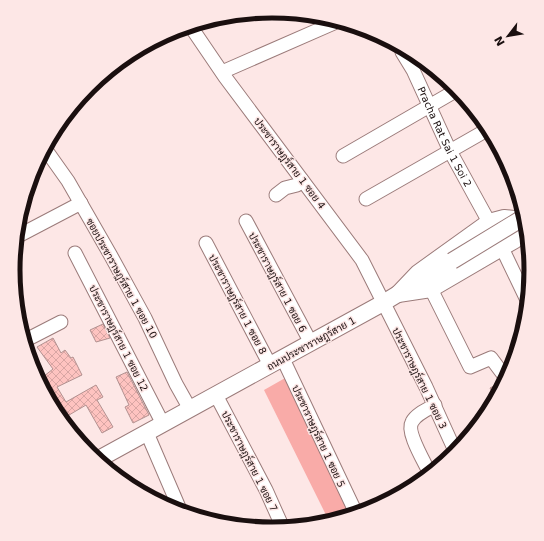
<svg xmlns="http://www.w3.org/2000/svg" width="544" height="541" viewBox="0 0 544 541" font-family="'DejaVu Sans',Sarabun,sans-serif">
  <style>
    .green { fill: #f9aba8 }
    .building { fill: url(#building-cross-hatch); stroke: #b29190 }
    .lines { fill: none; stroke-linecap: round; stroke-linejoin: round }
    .minor-casing { stroke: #9b7b7a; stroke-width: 15 }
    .major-casing { stroke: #9b7b7a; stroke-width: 18 }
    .minor { stroke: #fff; stroke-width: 13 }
    .major { stroke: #fff; stroke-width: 16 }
    .major-bridge-casing { stroke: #9b7b7a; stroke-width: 18; stroke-linecap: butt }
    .major-bridge { stroke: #fff; stroke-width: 16 }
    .labels { text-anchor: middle; stroke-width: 3; stroke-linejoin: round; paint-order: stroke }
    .street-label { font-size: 10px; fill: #1a0f0f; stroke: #fde7e6 }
    .rim { fill: none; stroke: #1a0f0f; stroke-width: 5 }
  </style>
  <defs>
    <pattern id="building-cross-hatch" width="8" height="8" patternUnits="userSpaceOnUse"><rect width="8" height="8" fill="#fec3c0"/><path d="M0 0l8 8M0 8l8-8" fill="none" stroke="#d9a6a4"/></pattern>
  </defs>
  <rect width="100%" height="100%" fill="#fde7e6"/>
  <path class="green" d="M 294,373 L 360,512 L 385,499 L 371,510 L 328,519 L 264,390 Z"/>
  <g class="building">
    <path d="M 103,324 L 110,338 L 96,342 L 90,330 Z"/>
    <path d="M 53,338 L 61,353 L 65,350 L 71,358 L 73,357 L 82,375 L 57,387 L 66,402 L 96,385 L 103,397 L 97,400 L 113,427 L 102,433 L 86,405 L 64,418 L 39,380 L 53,369 L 37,347 Z"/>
    <path d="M 127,372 L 149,415 L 133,423 L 125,407 L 129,405 L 116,377 Z"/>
    <path d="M 500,383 L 502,385 L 494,396 L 490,388 Z"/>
  </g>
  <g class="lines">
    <defs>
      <g id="minor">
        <path d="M 191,27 L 225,77 L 362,260 L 426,387 L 456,453"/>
        <path id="s1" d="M 402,52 L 413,70 L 450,151 L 489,222"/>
        <path d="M 222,72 L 334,23"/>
        <path d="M 46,150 L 68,181 L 111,256 L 145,318 L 176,384 L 190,409"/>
        <path d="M 343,156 L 457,90"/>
        <path d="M 276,195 L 285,188 L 297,185 L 302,180"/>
        <path d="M 366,199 L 485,131"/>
        <path d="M 246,221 L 311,343"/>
        <path d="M 20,235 L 81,203"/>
        <path d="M 206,243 L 270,365"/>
        <path d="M 502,248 L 526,298"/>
        <path d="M 75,253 L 163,424"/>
        <path d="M 431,289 L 470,367 L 491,358 L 506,378"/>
        <path d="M 26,340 L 61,322"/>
        <path d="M 283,359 L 356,513"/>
        <path d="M 216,395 L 266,490 L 283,528"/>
        <path d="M 147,433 L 181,512"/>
        <path d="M 429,472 C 424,461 406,432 412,422 C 416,414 428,409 435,405"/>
      </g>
      <g id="major">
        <path d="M 504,218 L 514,219 L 519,227 L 515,240 L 431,289 L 398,294 L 418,273 L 489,222 Z"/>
        <path d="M 97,460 L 383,303 L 452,261"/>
      </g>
    </defs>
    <use href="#minor" class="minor-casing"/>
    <use href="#major" class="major-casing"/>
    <use href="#minor" class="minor"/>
    <use href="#major" class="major"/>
    <defs>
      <path id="major-bridge" d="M 452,261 L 521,219"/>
    </defs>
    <use href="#major-bridge" class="major-bridge-casing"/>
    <use href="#major-bridge" class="major-bridge"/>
  </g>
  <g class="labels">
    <g class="street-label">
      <text dy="4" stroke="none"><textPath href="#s1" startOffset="95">Pracha Rat Sai 1 Soi 2</textPath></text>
      <text transform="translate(290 163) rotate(53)" y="4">ประชาราษฎร์สาย 1 ซอย 4</text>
      <text transform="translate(122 278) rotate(61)" y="4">ซอยประชาราษฎร์สาย 1 ซอย 10</text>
      <text transform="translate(278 282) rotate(62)" y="4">ประชาราษฎร์สาย 1 ซอย 6</text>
      <text transform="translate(238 304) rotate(62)" y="4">ประชาราษฎร์สาย 1 ซอย 8</text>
      <text transform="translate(119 338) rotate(63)" y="4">ประชาราษฎร์สาย 1 ซอย 12</text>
      <text transform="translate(311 343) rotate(-29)" y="4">ถนนประชาราษฎร์สาย 1</text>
      <text transform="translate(420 378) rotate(64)" y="4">ประชาราษฎร์สาย 1 ซอย 3</text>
      <text transform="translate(319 436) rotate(65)" y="4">ประชาราษฎร์สาย 1 ซอย 5</text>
      <text transform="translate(250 461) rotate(63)" y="4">ประชาราษฎร์สาย 1 ซอย 7</text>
    </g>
  </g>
  <path d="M0 0H544V541H0ZM20 270a252 252 0 1 1 504 0a252 252 0 1 1-504 0Z" fill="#fde7e6" fill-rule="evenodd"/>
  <path class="rim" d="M20 270a252 252 0 1 1 504 0a252 252 0 1 1-504 0Z"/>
  <g transform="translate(508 36) rotate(239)" stroke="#fde7e6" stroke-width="3" paint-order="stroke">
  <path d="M0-3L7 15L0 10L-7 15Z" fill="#1a0f0f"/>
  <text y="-6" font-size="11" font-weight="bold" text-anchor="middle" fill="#1a0f0f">N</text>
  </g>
</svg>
